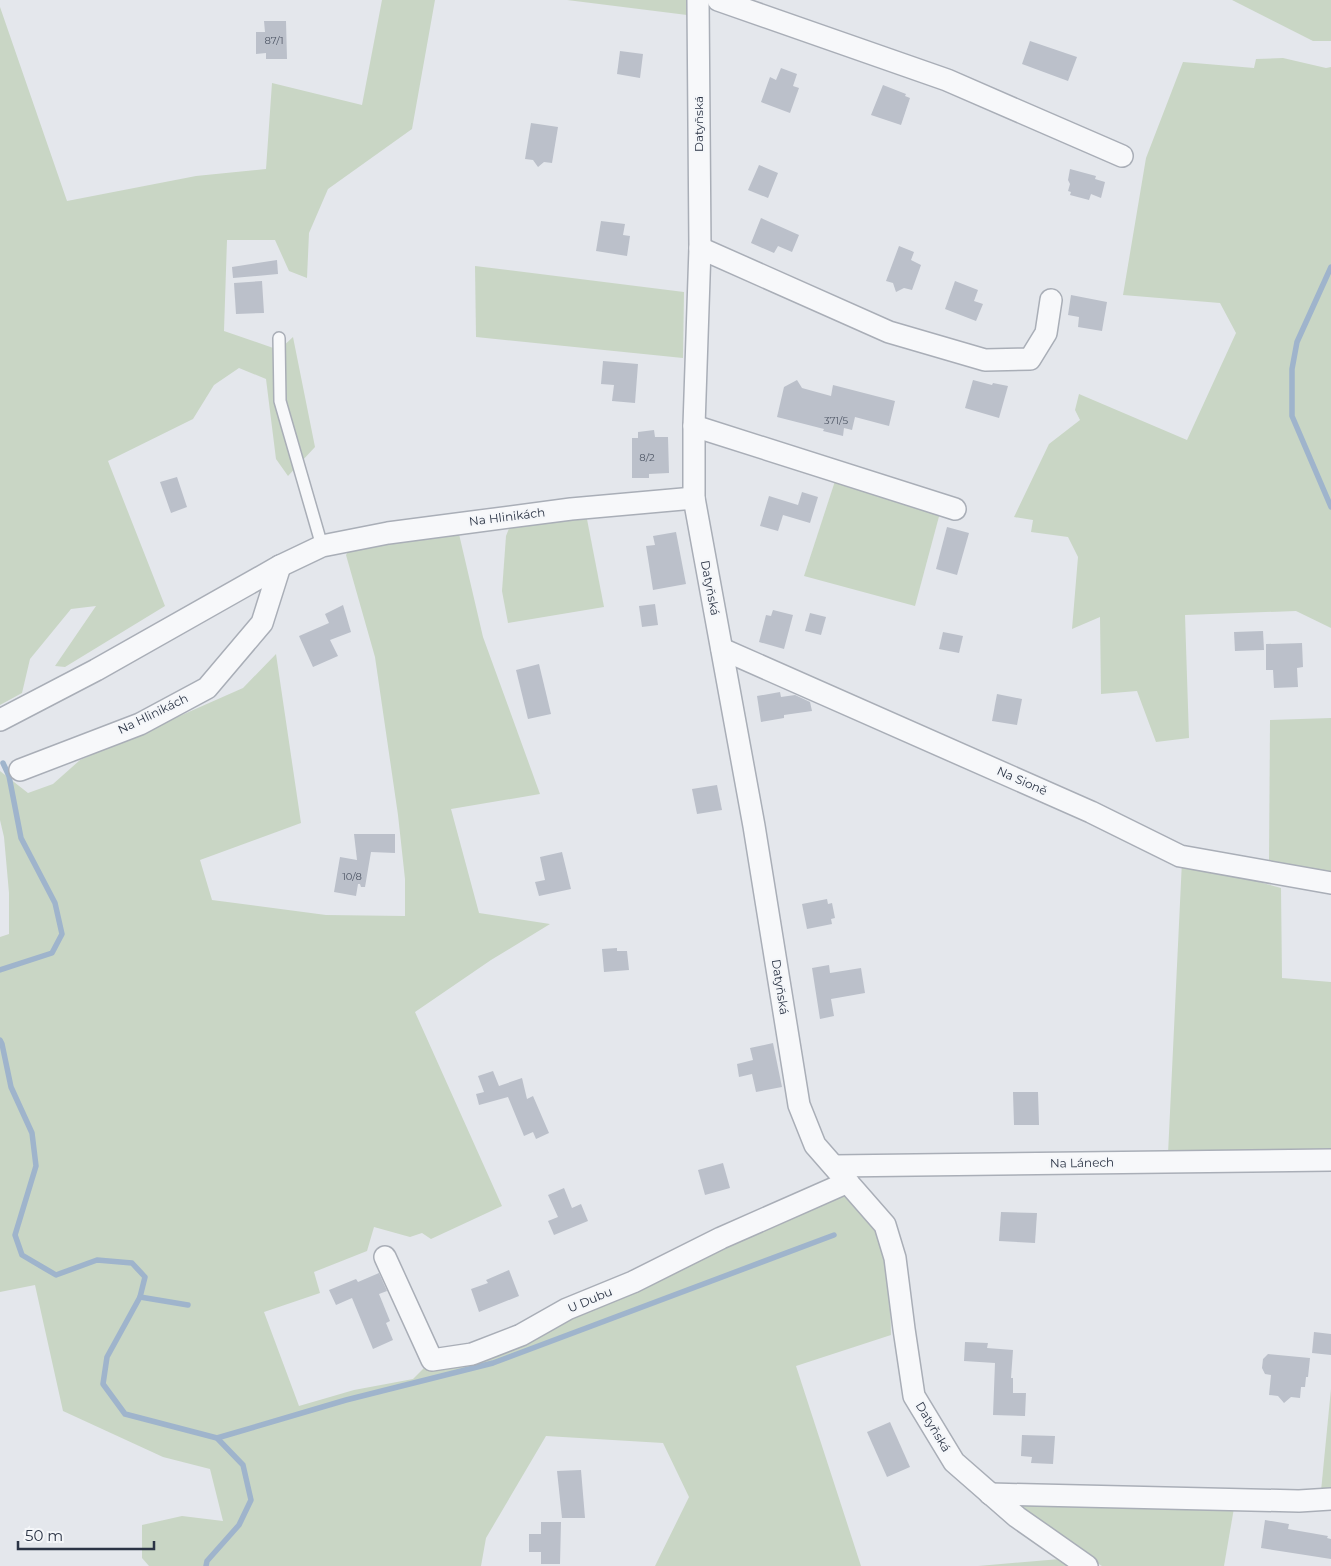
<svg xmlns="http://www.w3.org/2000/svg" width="1331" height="1566" viewBox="0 0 1331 1566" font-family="Montserrat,sans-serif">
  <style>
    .green { fill: #c9d6c5 }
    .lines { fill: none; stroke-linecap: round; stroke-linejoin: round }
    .stream { stroke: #9fb4cc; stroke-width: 5.5 }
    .building { fill: #bbc0ca }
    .lane-casing { stroke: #a9aeb7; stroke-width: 14 }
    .street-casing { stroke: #a9aeb7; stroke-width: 24 }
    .lane { stroke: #f7f8fa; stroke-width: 11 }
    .street { stroke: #f7f8fa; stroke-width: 21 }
    .labels { text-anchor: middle; stroke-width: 4; stroke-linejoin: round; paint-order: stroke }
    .number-label { font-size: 10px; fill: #4f5766 }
    .street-label { font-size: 12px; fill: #2b3445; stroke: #f4f6f9 }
  </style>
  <rect width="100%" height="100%" fill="#e4e7ec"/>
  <g class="green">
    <path d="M 382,0 L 435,0 L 412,129 L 328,189 L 309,233 L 307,278 L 289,271 L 275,240 L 227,240 L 224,331 L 279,350 L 293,337 L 315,447 L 288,476 L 276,459 L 266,379 L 239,368 L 214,385 L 193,419 L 108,461 L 165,606 L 65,667 L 55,666 L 96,606 L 71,609 L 30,659 L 22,693 L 0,705 L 0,7 L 67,201 L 196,176 L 266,169 L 272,83 L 362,105 Z"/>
    <path d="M 567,0 L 686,0 L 687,15 Z"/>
    <path d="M 1232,0 L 1331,0 L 1331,41 L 1313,41 Z"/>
    <path d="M 1283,58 L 1326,68 L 1331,67 L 1331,628 L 1296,611 L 1185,615 L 1189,738 L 1156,742 L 1137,691 L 1101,694 L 1100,617 L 1072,629 L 1078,557 L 1068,537 L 1031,532 L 1033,520 L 1014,517 L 1049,444 L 1080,420 L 1075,410 L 1079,394 L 1187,440 L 1236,333 L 1220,303 L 1123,295 L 1146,158 L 1183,62 L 1254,68 L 1256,59 Z"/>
    <path d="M 475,266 L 684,292 L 683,358 L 476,337 Z"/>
    <path d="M 836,478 L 941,509 L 915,606 L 804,576 Z"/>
    <path d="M 586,514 L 604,607 L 508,623 L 502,591 L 506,536 L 512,521 Z"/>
    <path d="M 459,534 L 483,637 L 540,794 L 451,809 L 479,913 L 550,924 L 491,960 L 415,1012 L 502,1206 L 431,1239 L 422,1233 L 410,1237 L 374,1227 L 367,1251 L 314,1272 L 320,1293 L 264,1312 L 299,1406 L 354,1390 L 413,1379 L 432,1360 L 472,1354 L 848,1182 L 889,1247 L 891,1335 L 796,1366 L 861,1566 L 655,1566 L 689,1497 L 663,1443 L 546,1436 L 486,1538 L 481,1566 L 149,1566 L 142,1558 L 142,1525 L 182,1516 L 223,1521 L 210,1469 L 163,1457 L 63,1411 L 35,1285 L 0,1292 L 0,937 L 9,934 L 9,893 L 4,837 L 0,820 L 0,771 L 28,793 L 53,784 L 80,760 L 243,688 L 276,654 L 301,823 L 200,860 L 212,900 L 326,915 L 405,916 L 405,879 L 398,815 L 375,657 L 346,555 L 355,539 Z"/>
    <path d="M 1331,718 L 1331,873 L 1269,861 L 1270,720 Z"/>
    <path d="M 1182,861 L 1281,888 L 1282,978 L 1331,982 L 1331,1152 L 1168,1154 Z"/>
    <path d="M 1331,1389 L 1331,1491 L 1321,1491 Z"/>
    <path d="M 1018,1501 L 1234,1508 L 1224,1566 L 1102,1566 L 1029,1521 Z"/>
    <path d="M 1060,1559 L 1069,1566 L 978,1566 Z"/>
  </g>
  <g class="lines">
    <g class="stream">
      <path d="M 1331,267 L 1297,342 L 1292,369 L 1292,416 L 1331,507"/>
      <path d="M 0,970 L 52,953 L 62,934 L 55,903 L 21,838 L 9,776 L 3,763"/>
      <path d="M 0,1040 L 2,1044 L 11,1087 L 32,1133 L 36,1166 L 15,1235 L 22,1255 L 56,1275 L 97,1260 L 132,1263 L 145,1277 L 140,1297 L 107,1357 L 103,1384 L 125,1414 L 217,1438 L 243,1465 L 251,1500 L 239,1525 L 207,1561 L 206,1566"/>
      <path d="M 140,1297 L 188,1305"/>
      <path d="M 217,1438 L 346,1400 L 493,1363 L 834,1235"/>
    </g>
  </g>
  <g class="building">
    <path d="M 264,21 L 286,21 L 287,59 L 266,59 L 266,53 L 256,54 L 256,32 L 265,32 Z"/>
    <path d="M 1030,41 L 1077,57 L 1068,81 L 1022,64 Z"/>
    <path d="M 620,51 L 643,54 L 640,78 L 617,74 Z"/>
    <path d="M 781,68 L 797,74 L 793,86 L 799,88 L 790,113 L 761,102 L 770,77 L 776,80 Z"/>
    <path d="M 883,85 L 906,94 L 905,96 L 910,98 L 901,125 L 871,115 Z"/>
    <path d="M 531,123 L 558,127 L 552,163 L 544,162 L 538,167 L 533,160 L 525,159 Z"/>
    <path d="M 759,165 L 778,173 L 768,198 L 748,190 Z"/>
    <path d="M 1070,169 L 1096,176 L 1095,179 L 1105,182 L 1101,198 L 1091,194 L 1089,200 L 1070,195 L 1071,192 L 1068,191 L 1070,184 L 1068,180 Z"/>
    <path d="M 761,218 L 799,235 L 792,252 L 778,246 L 774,253 L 751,243 Z"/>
    <path d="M 601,221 L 625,224 L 623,235 L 630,236 L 627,256 L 596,251 Z"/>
    <path d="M 899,246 L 914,252 L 911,260 L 921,265 L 912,290 L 904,288 L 896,292 L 893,283 L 886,281 Z"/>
    <path d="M 277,260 L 278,274 L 233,278 L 232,267 Z"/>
    <path d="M 262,281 L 264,313 L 236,314 L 234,283 Z"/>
    <path d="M 955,281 L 978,290 L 974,301 L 983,304 L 976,321 L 945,309 Z"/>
    <path d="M 1071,295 L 1107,302 L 1102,331 L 1078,327 L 1079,317 L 1068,315 Z"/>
    <path d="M 603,361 L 638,364 L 635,403 L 612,401 L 614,385 L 601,384 Z"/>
    <path d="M 797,380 L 802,388 L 831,396 L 833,385 L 895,401 L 889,426 L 855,417 L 852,430 L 844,428 L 843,436 L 823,431 L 824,429 L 777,417 L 784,387 Z"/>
    <path d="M 973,380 L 992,385 L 993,383 L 1008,386 L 999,418 L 965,408 Z"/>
    <path d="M 654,430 L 655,437 L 668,437 L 669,473 L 649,474 L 649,478 L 632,478 L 632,438 L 638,438 L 638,432 Z"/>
    <path d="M 177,477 L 187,507 L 171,513 L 160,482 Z"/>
    <path d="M 802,492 L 818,497 L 810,523 L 783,515 L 778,531 L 760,526 L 769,496 L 798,505 Z"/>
    <path d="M 947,527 L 969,533 L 957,575 L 936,569 Z"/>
    <path d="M 676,532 L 686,584 L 653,590 L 646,546 L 655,545 L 653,536 Z"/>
    <path d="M 655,604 L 658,625 L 642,627 L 639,606 Z"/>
    <path d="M 343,605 L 351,632 L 330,640 L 338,656 L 313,667 L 299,636 L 329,623 L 325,614 Z"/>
    <path d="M 773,610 L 793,615 L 784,649 L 759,642 L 766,615 L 771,616 Z"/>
    <path d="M 810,613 L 826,617 L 821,635 L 805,631 Z"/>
    <path d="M 1263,631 L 1264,650 L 1235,651 L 1234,632 Z"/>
    <path d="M 943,632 L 963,636 L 959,653 L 939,649 Z"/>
    <path d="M 1302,643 L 1303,667 L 1297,668 L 1298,687 L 1274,688 L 1273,670 L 1266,670 L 1266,644 Z"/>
    <path d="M 539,664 L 551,714 L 528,719 L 516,670 Z"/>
    <path d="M 780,692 L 781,697 L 795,695 L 810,702 L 812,711 L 784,715 L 784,718 L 761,722 L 757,696 Z"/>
    <path d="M 997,694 L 1022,699 L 1017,725 L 992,721 Z"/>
    <path d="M 717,785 L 722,810 L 697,814 L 692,789 Z"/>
    <path d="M 354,834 L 395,834 L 395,853 L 371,852 L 365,887 L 361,887 L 360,884 L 358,884 L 356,896 L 334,892 L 340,857 L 357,860 Z"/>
    <path d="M 562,852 L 571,889 L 539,896 L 535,882 L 545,880 L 540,857 Z"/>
    <path d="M 827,899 L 828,904 L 832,903 L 835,918 L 831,919 L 832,924 L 807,929 L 802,904 Z"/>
    <path d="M 617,948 L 617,951 L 627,951 L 629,970 L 604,972 L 602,949 Z"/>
    <path d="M 829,965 L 830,973 L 861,968 L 865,993 L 831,999 L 834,1016 L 820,1019 L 812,968 Z"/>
    <path d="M 773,1043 L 782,1087 L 756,1092 L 752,1074 L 739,1077 L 737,1064 L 753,1060 L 750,1048 Z"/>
    <path d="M 493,1071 L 499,1086 L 522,1078 L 527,1099 L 533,1096 L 549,1133 L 536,1139 L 533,1132 L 524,1136 L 508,1097 L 479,1105 L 476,1094 L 484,1092 L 478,1076 Z"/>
    <path d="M 1013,1092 L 1038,1092 L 1039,1125 L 1014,1125 Z"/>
    <path d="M 723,1163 L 730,1188 L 705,1195 L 698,1170 Z"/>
    <path d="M 564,1188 L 572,1208 L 581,1204 L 588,1221 L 554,1235 L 548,1221 L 558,1217 L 548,1195 Z"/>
    <path d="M 1001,1212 L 1037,1213 L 1035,1243 L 999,1241 Z"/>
    <path d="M 509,1270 L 519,1296 L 479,1312 L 471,1289 L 488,1283 L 486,1280 Z"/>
    <path d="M 379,1273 L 387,1291 L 379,1294 L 390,1321 L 386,1323 L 393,1340 L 373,1349 L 352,1298 L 336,1305 L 329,1290 L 356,1279 L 358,1282 Z"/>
    <path d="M 1314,1332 L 1331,1334 L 1331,1355 L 1312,1353 Z"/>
    <path d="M 965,1342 L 988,1343 L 987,1348 L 1013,1350 L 1011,1378 L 1013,1378 L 1013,1393 L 1026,1393 L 1025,1416 L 993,1415 L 995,1363 L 964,1361 Z"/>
    <path d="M 1268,1354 L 1310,1358 L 1308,1377 L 1306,1377 L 1305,1387 L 1301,1387 L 1300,1398 L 1291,1397 L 1284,1403 L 1278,1396 L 1269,1395 L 1271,1375 L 1265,1374 L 1262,1368 L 1263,1359 Z"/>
    <path d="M 890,1422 L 910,1467 L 887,1477 L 867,1432 Z"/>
    <path d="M 1022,1435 L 1055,1436 L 1053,1464 L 1031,1463 L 1032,1457 L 1021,1456 Z"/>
    <path d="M 581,1470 L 585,1518 L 562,1518 L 557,1471 Z"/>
    <path d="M 1265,1520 L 1289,1524 L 1288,1529 L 1328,1536 L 1327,1538 L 1331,1539 L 1331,1559 L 1261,1548 Z"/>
    <path d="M 541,1522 L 561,1522 L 560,1564 L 541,1564 L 541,1552 L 529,1552 L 529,1534 L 541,1534 Z"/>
  </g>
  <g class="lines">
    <defs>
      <path id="lane" d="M 279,338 L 280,401 L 322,546"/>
      <g id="street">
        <path d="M 698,0 L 700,248 L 694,426 L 694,498 L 754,826 L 799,1105 L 815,1145 L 885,1225 L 895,1258 L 904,1329 L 914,1396 L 954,1462 L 1017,1517 L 1087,1566"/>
        <path d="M 718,0 L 947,80 L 1122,156"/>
        <path d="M 700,248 L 889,332 L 985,360 L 1030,359 L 1046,333 L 1051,300"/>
        <path d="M 694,426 L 955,509"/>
        <path d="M 722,649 L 1091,812 L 1180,856 L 1331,883"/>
        <path d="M 0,720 L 96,670 L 280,566 L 322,546 L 388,533 L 571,509 L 694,498"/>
        <path d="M 20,770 L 140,724 L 207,688 L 262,623 L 280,566"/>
        <path d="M 834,1166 L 1331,1160"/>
        <path d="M 385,1257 L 432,1360 L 472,1354 L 521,1335 L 567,1309 L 633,1282 L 721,1238 L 848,1182"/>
        <path d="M 990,1494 L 1299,1501 L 1331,1499"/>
      </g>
    </defs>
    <use href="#lane" class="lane-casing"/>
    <use href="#street" class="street-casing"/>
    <use href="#lane" class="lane"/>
    <use href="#street" class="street"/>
  </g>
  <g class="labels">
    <g class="number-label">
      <text x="274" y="44">87/1</text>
      <text x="836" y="424">371/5</text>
      <text x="647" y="461">8/2</text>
      <text x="352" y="880">10/8</text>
    </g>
    <g class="street-label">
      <text transform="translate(699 124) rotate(-90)" y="4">Datyňská</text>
      <text transform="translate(507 517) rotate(-7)" y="4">Na Hlinikách</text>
      <text transform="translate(710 588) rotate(79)" y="4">Datyňská</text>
      <text transform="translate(153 714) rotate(-26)" y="4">Na Hlinikách</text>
      <text transform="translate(1022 781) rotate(24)" y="4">Na Sioně</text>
      <text transform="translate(780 987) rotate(81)" y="4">Datyňská</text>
      <text transform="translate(1082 1163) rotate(-1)" y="4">Na Lánech</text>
      <text transform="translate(590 1300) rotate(-23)" y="4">U Dubu</text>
      <text transform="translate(933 1427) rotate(59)" y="4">Datyňská</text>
    </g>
  </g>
  <path d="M18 1541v8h136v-8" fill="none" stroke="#2b3445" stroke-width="2.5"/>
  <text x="25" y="1541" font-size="15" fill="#2b3445" stroke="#f4f6f9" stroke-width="4" paint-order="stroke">50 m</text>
</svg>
